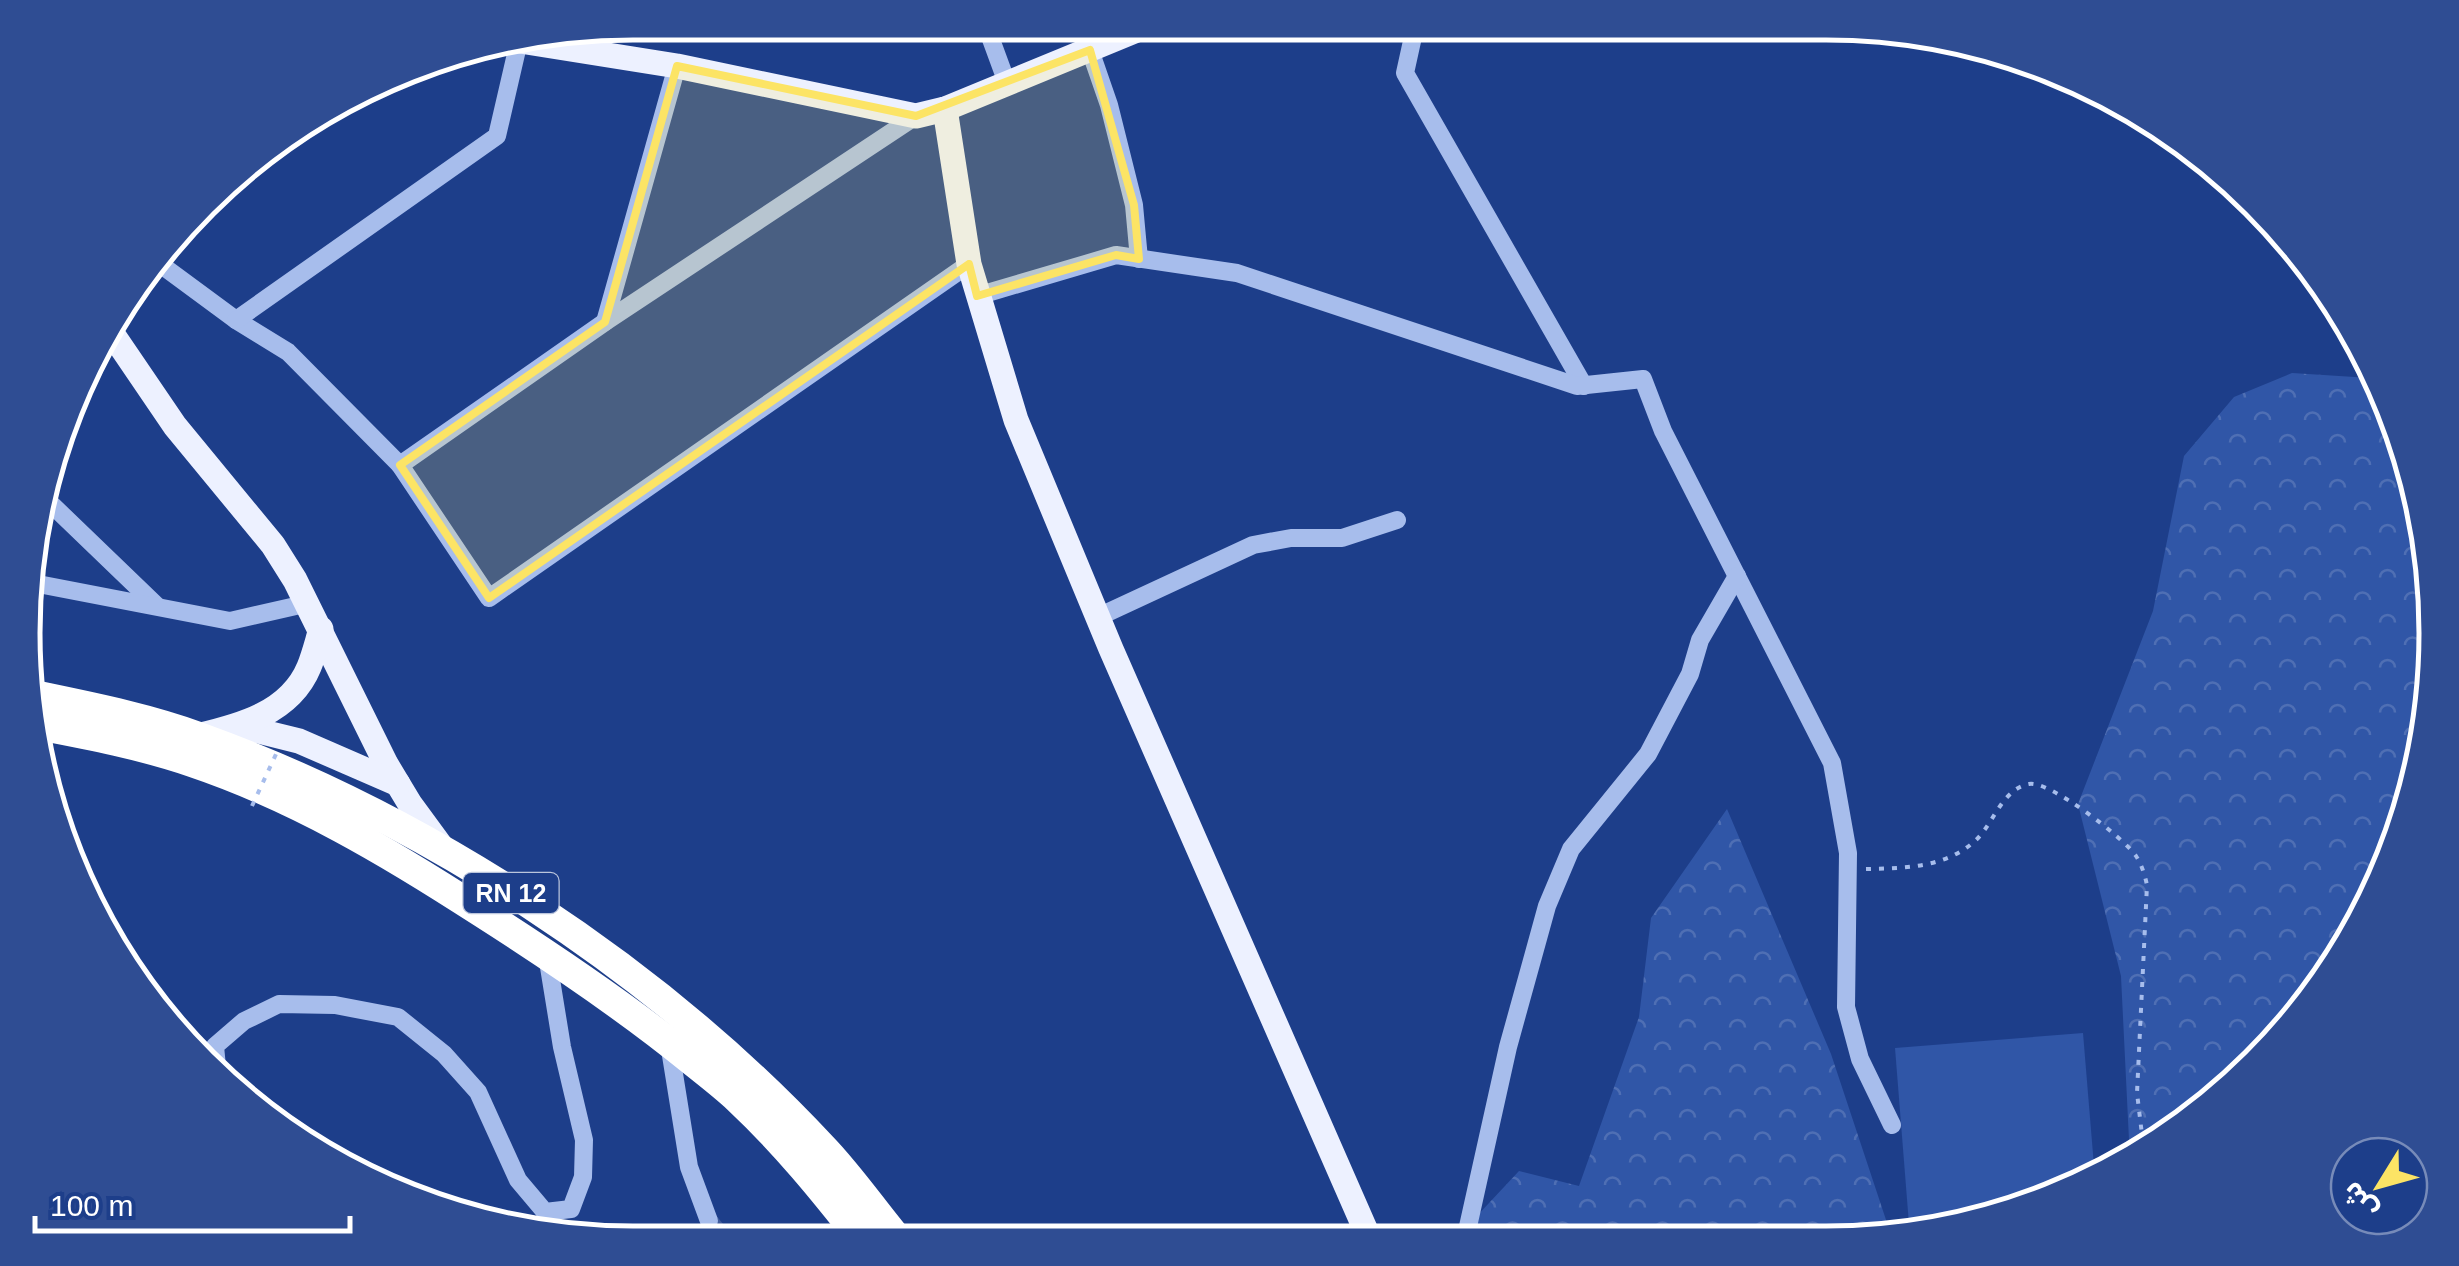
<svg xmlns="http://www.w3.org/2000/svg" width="2459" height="1266" viewBox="0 0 2459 1266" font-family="Arial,'Noto Sans Arabic',sans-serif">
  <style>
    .grass { fill: #3056a7 }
    .forest { fill: url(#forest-crowns) }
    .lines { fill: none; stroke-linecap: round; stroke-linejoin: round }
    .minor-tunnel { stroke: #3f5b9c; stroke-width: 18; stroke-dasharray: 18 9; stroke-linecap: butt }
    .path { stroke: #a7bdec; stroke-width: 4; stroke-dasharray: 5 8; stroke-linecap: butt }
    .minor { stroke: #a7bdec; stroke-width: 18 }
    .major { stroke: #edf1ff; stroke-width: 25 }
    .highway { stroke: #fff; stroke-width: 30 }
    .path-bridge { stroke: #a7bdec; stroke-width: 4; stroke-dasharray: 5 8; stroke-linecap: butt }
    .marked { fill: #fce465; fill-opacity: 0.2; stroke: #fce465; stroke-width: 8; stroke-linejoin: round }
    .labels { text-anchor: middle; stroke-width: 9; stroke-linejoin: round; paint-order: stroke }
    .shield { fill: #1d3e8a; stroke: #bbc5dc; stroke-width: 2.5 }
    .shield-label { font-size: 25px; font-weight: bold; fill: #fff }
    .rim { fill: none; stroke: #fff; stroke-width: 5 }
  </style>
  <defs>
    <pattern id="forest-crowns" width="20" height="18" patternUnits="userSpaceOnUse" patternTransform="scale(2.5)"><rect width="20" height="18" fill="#3056a7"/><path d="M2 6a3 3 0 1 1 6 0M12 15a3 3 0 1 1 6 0" fill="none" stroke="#4f6fb4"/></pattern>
  </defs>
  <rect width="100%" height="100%" fill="#1d3e8a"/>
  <path class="grass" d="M 2083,1033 L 2095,1178 L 2059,1197 L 1910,1237 L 1895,1048 Z"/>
  <g class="forest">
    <path d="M 2292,373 L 2370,378 L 2404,437 L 2435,673 L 2373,904 L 2285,1035 L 2166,1140 L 2130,1160 L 2121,976 L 2078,804 L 2153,611 L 2184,456 L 2234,397 Z"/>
    <path d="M 1727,809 L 1831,1054 L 1892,1238 L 1472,1240 L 1475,1218 L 1519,1171 L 1579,1186 L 1639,1017 L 1651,918 Z"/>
  </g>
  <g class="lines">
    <path class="minor-tunnel" d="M 709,1221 L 726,1242"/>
    <path class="path" d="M 1866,869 C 1905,868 1946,868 1976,840 C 1994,823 2002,789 2029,784 C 2049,780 2124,838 2136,856 C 2142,865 2145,876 2147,885 L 2137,1093 L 2143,1143 L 2147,1150"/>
    <g class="minor">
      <path d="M 985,23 L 1007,83"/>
      <path d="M 1416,23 L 1405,73 L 1584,386"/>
      <path d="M 1090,50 L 1109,105 L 1134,205 L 1139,259"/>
      <path d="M 156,261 L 236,320 L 288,352 L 400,465 L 489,598 L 969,264"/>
      <path d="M 977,296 L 1116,255 L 1237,273 L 1577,386 L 1643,379 L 1663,431 L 1832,763 L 1848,853 L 1846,1007 L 1860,1059 L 1892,1125"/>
      <path d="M 236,320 L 497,136 L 519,41"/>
      <path d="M 605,322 L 677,66"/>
      <path d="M 400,465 L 605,322 L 916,116"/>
      <path d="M 49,502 L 157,606"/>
      <path d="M 33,583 L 230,621 L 309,603"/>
      <path d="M 1098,617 L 1253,545 L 1291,538 L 1342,538 L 1397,520"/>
      <path d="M 669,1043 L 689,1167 L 709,1221"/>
      <path d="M 218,1077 L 215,1046 L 244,1021 L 279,1004 L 335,1005 L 398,1017 L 444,1054 L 478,1092 L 518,1180 L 545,1212 L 571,1209 L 583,1177 L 584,1140 L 562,1047 L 547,955"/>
      <path d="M 1465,1240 L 1508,1047 L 1547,906 L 1571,849 L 1648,754 L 1690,674 L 1700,640 L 1737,576"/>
    </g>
    <g class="major">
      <path d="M 520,41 L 677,66 L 916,116 L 945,109 L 1154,23"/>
      <path d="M 945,109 L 969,264 L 1016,420 L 1111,649 L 1370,1240"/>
      <path d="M 109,329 L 175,426 L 273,545 L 295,580 L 386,764 L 410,804 L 443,849"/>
      <path d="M 238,726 L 299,741 L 398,784"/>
      <path d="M 197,736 C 240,726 290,713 309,667 C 314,655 317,642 321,629"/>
    </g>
    <g class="highway">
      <path d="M 29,694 C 86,706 144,717 199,737 C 426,819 657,970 822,1147 C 850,1176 873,1210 899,1241"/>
      <path d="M 38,725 C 90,735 142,745 192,762 C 296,797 390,853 481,912 C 553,958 625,1006 691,1060 C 707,1073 723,1085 738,1099 C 784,1142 824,1191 863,1241"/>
    </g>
    <path class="path-bridge" d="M 252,806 L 277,752"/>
  </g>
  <path class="marked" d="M 1090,50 L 1134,205 L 1139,259 L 1116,255 L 977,296 L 969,264 L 489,598 L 400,465 L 605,322 L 677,66 L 916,116 Z"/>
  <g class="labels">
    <rect class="shield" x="463.5" y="873" width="95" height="40" rx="8"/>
    <g class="shield-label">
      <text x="511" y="902">RN 12</text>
    </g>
  </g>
  <path d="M0 0H2459V1266H0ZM633 40H1826A593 593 0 0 1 2419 633V633A593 593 0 0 1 1826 1226H633A593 593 0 0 1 40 633V633A593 593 0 0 1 633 40Z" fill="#2f4d93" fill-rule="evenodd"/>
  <path class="rim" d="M633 40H1826A593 593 0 0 1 2419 633V633A593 593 0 0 1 1826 1226H633A593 593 0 0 1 40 633V633A593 593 0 0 1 633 40Z"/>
  <g transform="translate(2379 1186) rotate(233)"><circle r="48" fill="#1d3e8a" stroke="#778bb9" stroke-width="2.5"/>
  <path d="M0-8L18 38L0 25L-18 38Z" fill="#fce465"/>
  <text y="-15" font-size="28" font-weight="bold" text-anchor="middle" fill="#ffffff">ش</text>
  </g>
  <path d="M35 1216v15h315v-15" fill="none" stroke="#ffffff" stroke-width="5"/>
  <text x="50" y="1216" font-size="30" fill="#ffffff" stroke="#1d3e8a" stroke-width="8" paint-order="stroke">100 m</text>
</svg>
